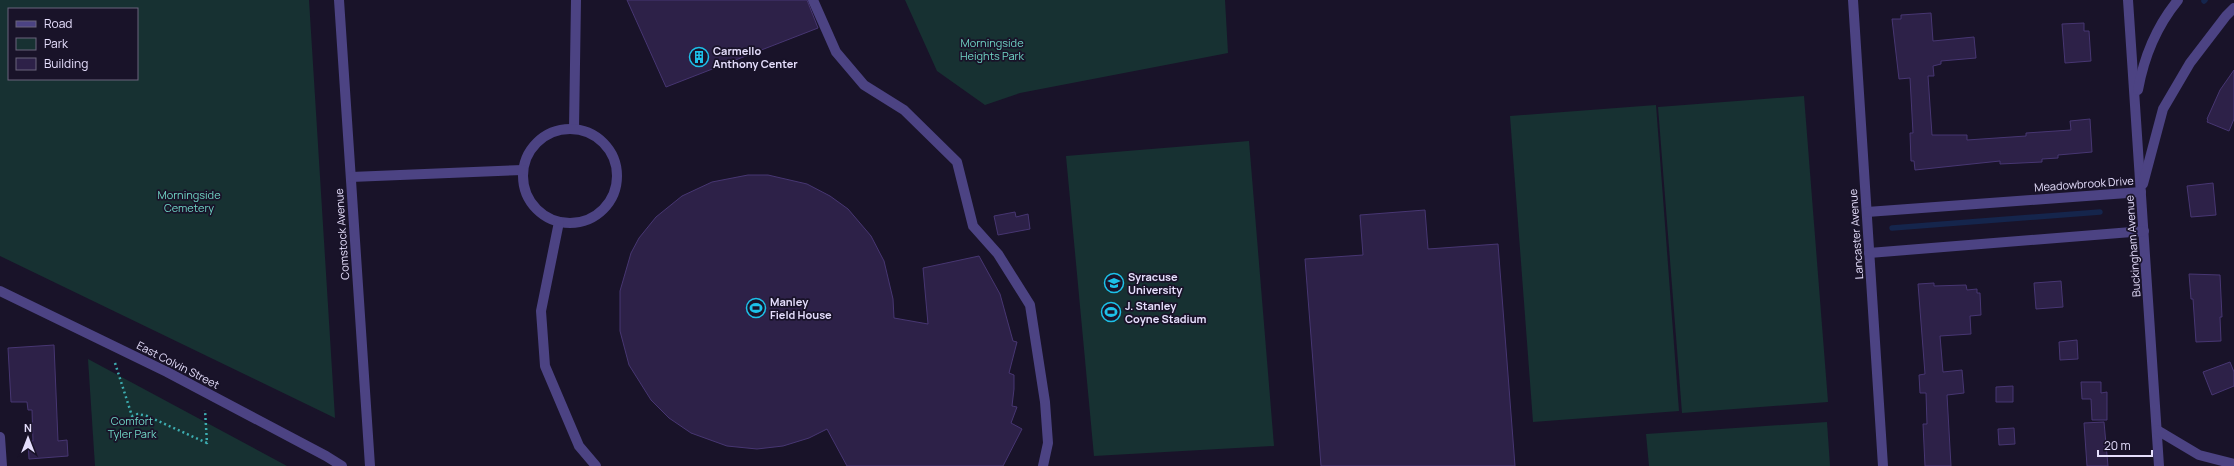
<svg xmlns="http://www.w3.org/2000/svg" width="2234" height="466" viewBox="0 0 2234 466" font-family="Manrope,sans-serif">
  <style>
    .green { fill: #173132; fill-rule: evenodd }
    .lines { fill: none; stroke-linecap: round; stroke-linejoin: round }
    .stream { stroke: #15254c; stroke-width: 5.5 }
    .building { fill: #2d2148; stroke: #473672 }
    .path { stroke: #3dadb1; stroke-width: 2.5; stroke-dasharray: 2 3; stroke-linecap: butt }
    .minor { stroke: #4c4383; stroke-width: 10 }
    .labels { text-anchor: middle; stroke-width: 3.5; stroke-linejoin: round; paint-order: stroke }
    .park-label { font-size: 11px; fill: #70d6c6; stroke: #191329 }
    .poi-label { font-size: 11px; font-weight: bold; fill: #e5defc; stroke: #191329; text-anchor: start }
    .street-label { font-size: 11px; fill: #e5defc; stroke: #191329 }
  </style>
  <rect width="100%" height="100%" fill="#191329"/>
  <g class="green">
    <path d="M 0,0 L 309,0 L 335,418 L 0,256 ZM 9,9 L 137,9 L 137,79 L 9,79 Z"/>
    <path d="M 905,0 L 1225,0 L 1228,53 L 1020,93 L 985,105 L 937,71 Z"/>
    <path d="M 1804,96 L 1828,402 L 1682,413 L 1658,107 Z"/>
    <path d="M 1656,105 L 1679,411 L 1533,422 L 1510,116 Z"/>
    <path d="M 1249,141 L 1274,446 L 1094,456 L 1066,156 Z"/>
    <path d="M 88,359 L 287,466 L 95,466 Z"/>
    <path d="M 1827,422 L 1830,466 L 1649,466 L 1646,434 Z"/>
  </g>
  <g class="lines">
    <g class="stream">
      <path d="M 2204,1 L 2205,0"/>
      <path d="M 1892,228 L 2100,212"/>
    </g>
  </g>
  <g class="building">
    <path d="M 627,0 L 807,0 L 818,28 L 666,87 Z"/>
    <path d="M 1931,13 L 1933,41 L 1974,37 L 1976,58 L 1941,61 L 1941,64 L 1933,66 L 1934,76 L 1928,76 L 1932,135 L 1967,135 L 1967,140 L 2026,136 L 2026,133 L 2071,130 L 2070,121 L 2090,119 L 2092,152 L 2058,155 L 2058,158 L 2042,159 L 2042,162 L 2000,164 L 2000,161 L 1915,170 L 1914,161 L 1911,161 L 1910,133 L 1913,133 L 1910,78 L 1899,79 L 1892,19 L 1901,19 L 1901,15 Z"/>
    <path d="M 2084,23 L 2084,31 L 2089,31 L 2091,61 L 2065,63 L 2062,24 Z"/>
    <path d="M 2234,70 L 2234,119 L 2229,131 L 2207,122 L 2208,120 L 2207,119 L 2220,90 Z"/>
    <path d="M 748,175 L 768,175 L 807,184 L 830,196 L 848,209 L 871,236 L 884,261 L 893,299 L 894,318 L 928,324 L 923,268 L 979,256 L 1000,294 L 1013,341 L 1017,342 L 1009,373 L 1014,375 L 1014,389 L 1012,406 L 1017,407 L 1011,423 L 1022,429 L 1003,466 L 847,466 L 827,429 L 809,438 L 783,446 L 757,449 L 727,446 L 691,433 L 669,418 L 651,400 L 629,365 L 620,331 L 620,291 L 631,253 L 639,238 L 656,217 L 682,196 L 712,182 Z"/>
    <path d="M 2213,183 L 2216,215 L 2191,217 L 2187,186 Z"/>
    <path d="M 1425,210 L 1428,249 L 1498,244 L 1515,466 L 1321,466 L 1305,259 L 1363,255 L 1360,215 Z"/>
    <path d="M 1015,212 L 1016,217 L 1028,214 L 1030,229 L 998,235 L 994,216 Z"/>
    <path d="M 2189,274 L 2220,275 L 2222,317 L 2220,317 L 2221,341 L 2196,342 L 2193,299 L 2191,299 Z"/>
    <path d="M 2061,281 L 2063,307 L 2036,309 L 2034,283 Z"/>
    <path d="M 1934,283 L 1934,286 L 1966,285 L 1967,290 L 1977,289 L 1977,293 L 1980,293 L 1981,315 L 1970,316 L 1971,334 L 1940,336 L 1943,372 L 1962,370 L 1964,393 L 1947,395 L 1951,466 L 1925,466 L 1923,424 L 1927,424 L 1926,393 L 1920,393 L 1919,375 L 1925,374 L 1918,284 Z"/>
    <path d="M 2077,340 L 2078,359 L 2060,360 L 2059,342 Z"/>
    <path d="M 54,345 L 58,441 L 67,440 L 68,456 L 29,459 L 28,441 L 33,441 L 32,410 L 28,410 L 27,402 L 11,402 L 8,348 Z"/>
    <path d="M 2230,362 L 2234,372 L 2234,386 L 2212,395 L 2203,372 Z"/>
    <path d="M 2081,382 L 2101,382 L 2101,393 L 2107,392 L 2107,420 L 2092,420 L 2091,399 L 2082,399 Z"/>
    <path d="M 2013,386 L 2013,402 L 1996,402 L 1996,387 Z"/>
    <path d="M 2104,422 L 2108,466 L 2087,466 L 2084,423 Z"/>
    <path d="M 2014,428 L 2015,444 L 1999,445 L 1998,429 Z"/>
  </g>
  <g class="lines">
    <path class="path" d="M 115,363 L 132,416 L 138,414 L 147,416 L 207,443 L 205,410"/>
    <g class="minor">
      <path d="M 339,0 L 370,466"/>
      <path d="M 813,0 L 836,52 L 864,85 L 904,110 L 957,162 L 973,226 L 998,254 L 1030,305 L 1045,402 L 1048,443 L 1043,466"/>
      <path d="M 1853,0 L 1883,466"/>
      <path d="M 2128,0 L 2159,466"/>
      <path d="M 2138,90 C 2144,56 2156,27 2178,0"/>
      <path d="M 574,129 L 576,0"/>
      <circle cx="570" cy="176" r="47"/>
      <path d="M 351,177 L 523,170"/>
      <path d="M 2143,184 L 2163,109 L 2190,63 L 2226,16 L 2234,8"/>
      <path d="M 1867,212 L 2141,192"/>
      <path d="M 559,222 L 541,311 L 545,366 L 579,446 L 596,466"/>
      <path d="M 1869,253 L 2144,231"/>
      <path d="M 0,291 L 167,372 L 326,456 L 342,466"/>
      <path d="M 2157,430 L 2199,455 L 2234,464"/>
      <path d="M 0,437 L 2,466"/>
    </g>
  </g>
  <defs>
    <symbol id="building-ring" viewBox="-11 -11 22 22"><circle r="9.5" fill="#191329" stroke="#1dc1e9" stroke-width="1.5"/><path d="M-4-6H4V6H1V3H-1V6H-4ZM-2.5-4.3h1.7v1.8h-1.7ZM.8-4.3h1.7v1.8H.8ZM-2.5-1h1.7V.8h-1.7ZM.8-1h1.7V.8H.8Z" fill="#1dc1e9"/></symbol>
    <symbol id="university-ring" viewBox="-11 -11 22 22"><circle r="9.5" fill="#191329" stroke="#1dc1e9" stroke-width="1.5"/><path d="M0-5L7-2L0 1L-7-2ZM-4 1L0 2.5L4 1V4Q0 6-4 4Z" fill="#1dc1e9"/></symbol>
    <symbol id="stadium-ring" viewBox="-11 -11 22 22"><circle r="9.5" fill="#191329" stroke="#1dc1e9" stroke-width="1.5"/><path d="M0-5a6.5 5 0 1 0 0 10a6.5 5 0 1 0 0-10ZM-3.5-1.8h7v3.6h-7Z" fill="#1dc1e9"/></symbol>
  </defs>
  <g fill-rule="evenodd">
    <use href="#building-ring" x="688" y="46" width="22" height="22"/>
    <use href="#university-ring" x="1103" y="272" width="22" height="22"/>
    <use href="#stadium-ring" x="745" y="297" width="22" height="22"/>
    <use href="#stadium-ring" x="1100" y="301" width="22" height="22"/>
  </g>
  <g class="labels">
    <g class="park-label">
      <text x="992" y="47">Morningside<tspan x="992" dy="13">Heights Park</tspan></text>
      <text x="189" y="199">Morningside<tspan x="189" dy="13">Cemetery</tspan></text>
      <text x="132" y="425">Comfort<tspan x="132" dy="13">Tyler Park</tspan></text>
    </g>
    <g class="poi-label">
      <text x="713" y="55">Carmello<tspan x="713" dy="13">Anthony Center</tspan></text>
      <text x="1128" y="281">Syracuse<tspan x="1128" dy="13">University</tspan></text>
      <text x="770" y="306">Manley<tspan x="770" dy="13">Field House</tspan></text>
      <text x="1125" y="310">J. Stanley<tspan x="1125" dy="13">Coyne Stadium</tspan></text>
    </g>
    <g class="street-label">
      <text transform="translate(2084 184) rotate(-4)" y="4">Meadowbrook Drive</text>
      <text transform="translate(342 234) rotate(-94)" y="4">Comstock Avenue</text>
      <text transform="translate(1856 234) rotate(-94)" y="4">Lancaster Avenue</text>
      <text transform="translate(2133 246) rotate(-94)" y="4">Buckingham Avenue</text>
      <text transform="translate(178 365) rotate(27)" y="4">East Colvin Street</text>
    </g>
  </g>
  <rect x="8" y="8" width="130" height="72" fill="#191329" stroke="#6b647d"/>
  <rect x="16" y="21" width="20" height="6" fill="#4c4383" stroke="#6b647d"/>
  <text x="44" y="28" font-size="12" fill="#e5defc">Road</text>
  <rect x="16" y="38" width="20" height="12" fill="#173132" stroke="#6b647d"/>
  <text x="44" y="48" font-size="12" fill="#e5defc">Park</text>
  <rect x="16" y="58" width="20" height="12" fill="#2d2148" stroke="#6b647d"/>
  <text x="44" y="68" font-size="12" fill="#e5defc">Building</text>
  <g transform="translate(28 438)" stroke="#191329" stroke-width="3" paint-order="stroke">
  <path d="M0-3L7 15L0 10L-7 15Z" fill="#e5defc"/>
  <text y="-6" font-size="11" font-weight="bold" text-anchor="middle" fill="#e5defc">N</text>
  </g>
  <path d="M2098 450v6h54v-6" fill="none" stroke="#e5defc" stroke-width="2"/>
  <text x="2104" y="450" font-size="12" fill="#e5defc" stroke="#191329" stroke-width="3" paint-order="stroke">20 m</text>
</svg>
